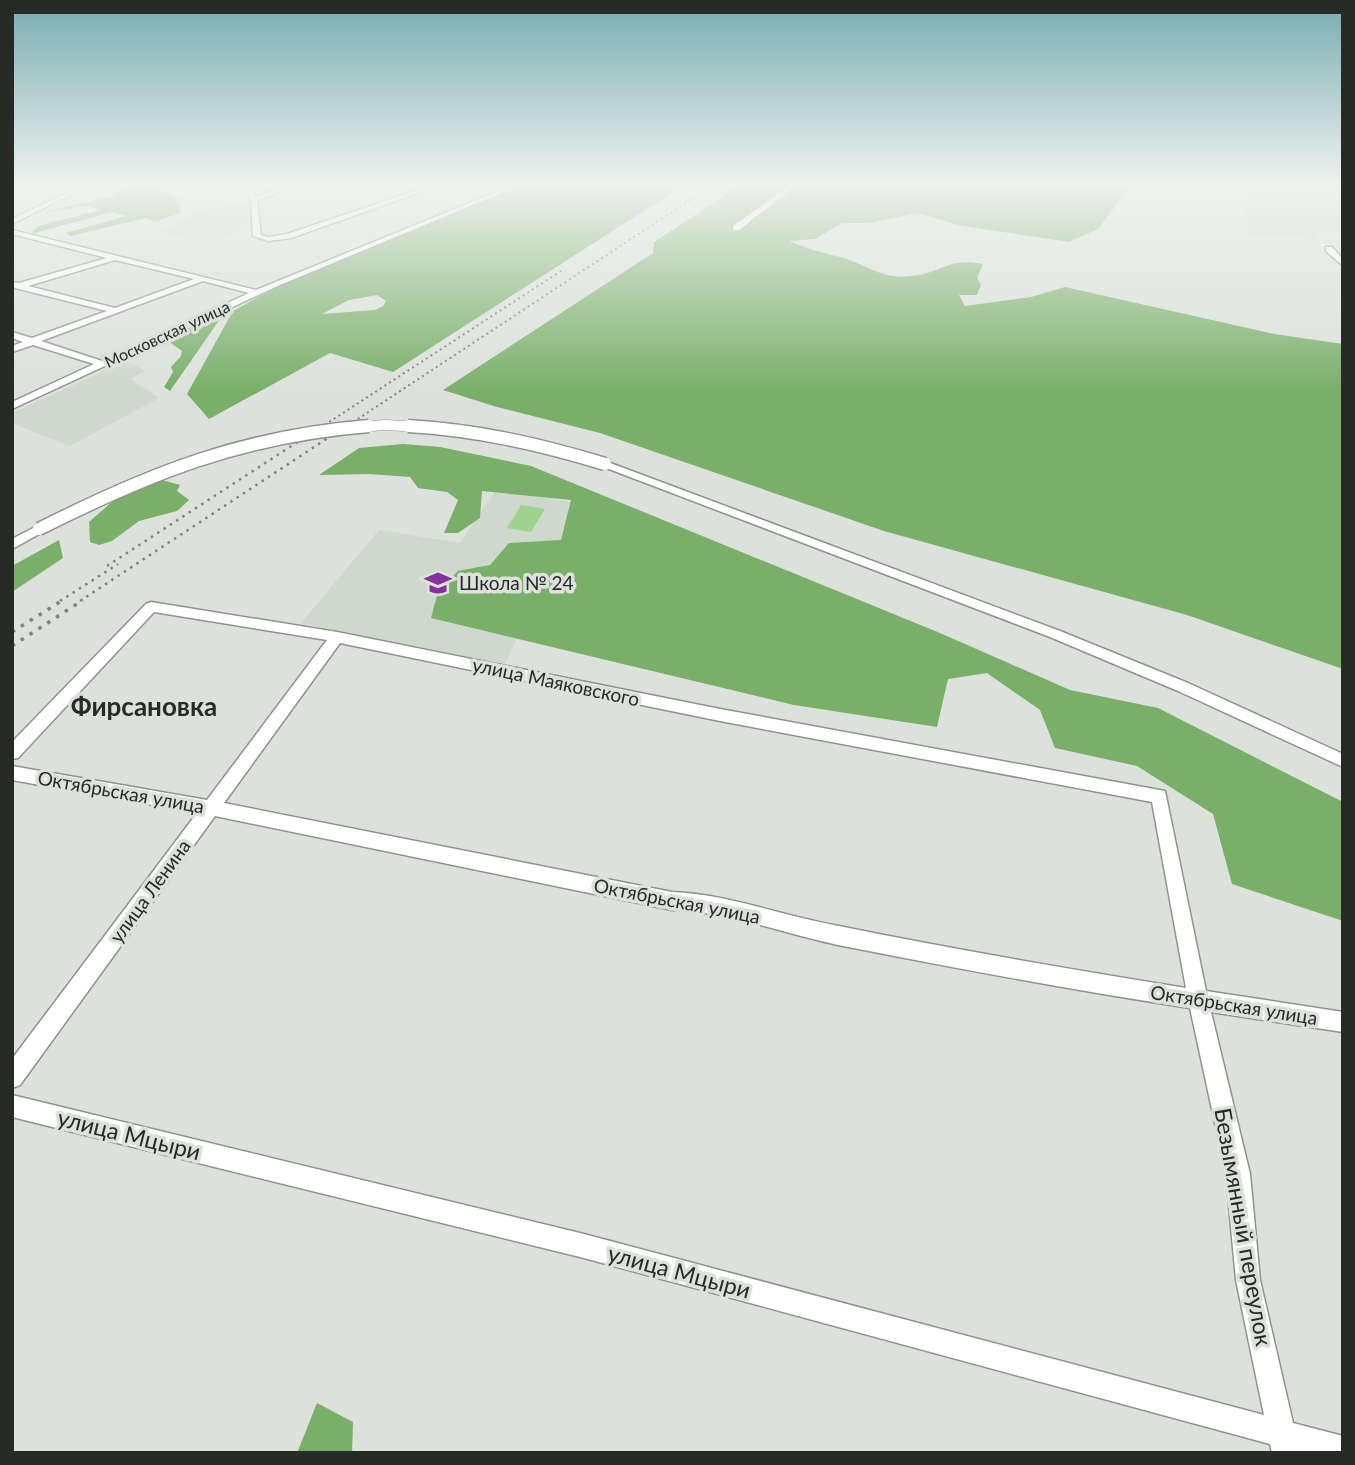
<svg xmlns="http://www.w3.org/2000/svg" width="1355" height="1465" viewBox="0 0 1355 1465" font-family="Lato,sans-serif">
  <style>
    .built { fill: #cfd8cc }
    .green { fill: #9dd38c }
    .forest { fill: #79af69; fill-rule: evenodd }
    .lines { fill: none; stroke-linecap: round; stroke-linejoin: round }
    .minor-casing { stroke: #8f938e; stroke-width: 3 }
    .minor { fill: #fff; fill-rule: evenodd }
    .rail-far2 { stroke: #808480; stroke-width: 2; stroke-dasharray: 2 3.5; stroke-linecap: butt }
    .rail-far1 { stroke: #808480; stroke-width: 2.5; stroke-dasharray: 2.5 5; stroke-linecap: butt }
    .rail { stroke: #808480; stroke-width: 3.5; stroke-dasharray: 3.5 7; stroke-linecap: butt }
    .minor-bridge-far1-casing { stroke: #8f938e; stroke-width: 11; stroke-linecap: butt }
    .minor-bridge-casing { stroke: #8f938e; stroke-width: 15; stroke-linecap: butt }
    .minor-bridge-far1 { stroke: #fff; stroke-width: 10 }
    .minor-bridge { stroke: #fff; stroke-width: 12 }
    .labels { text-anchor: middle; stroke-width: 7; stroke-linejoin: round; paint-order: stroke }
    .far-street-label { font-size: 16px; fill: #282a28; stroke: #dce1db }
    .poi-label { font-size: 19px; fill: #282a28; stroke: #dce1db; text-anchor: start }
    .street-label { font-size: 19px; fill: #282a28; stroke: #dce1db }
    .near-street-label { font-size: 23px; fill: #282a28; stroke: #dce1db }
    .district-label { font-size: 26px; font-weight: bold; fill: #282a28; stroke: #dce1db }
  </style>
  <rect width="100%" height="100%" fill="#dce1db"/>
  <g class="built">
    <path d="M 1138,185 L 1231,185 L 1232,194 L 1136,188 Z"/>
    <path d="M 1243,185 L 1343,185 L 1343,230 L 1318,230 L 1315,239 L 1249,234 L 1244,202 L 1253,195 Z"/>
    <path d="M 251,202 L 252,221 L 222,238 L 192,241 L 163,231 L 201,210 Z"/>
    <path d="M 126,361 L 145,371 L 130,379 L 159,398 L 70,446 L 12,423 L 12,413 Z"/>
    <path d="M 496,490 L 579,503 L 505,664 L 301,623 L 379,530 L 460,543 Z"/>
  </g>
  <path class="green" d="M 521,505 L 545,509 L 531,532 L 507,528 Z"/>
  <g class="forest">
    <path d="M 134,185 L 176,185 L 159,190 L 177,197 L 181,213 L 155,221 L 145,218 L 71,236 L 66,233 L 126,216 L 112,212 L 31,234 L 38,226 L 101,210 L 86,206 L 46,212 L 116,195 L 116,192 Z"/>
    <path d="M 525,185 L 684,185 L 393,372 L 330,353 L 209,419 L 187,394 L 233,311 L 286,282 ZM 377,295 L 386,301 L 383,306 L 375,310 L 322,314 L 349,300 Z"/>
    <path d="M 741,185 L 1128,185 L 1124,195 L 1098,229 L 1069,242 L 962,226 L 918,213 L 869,223 L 842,223 L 815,239 L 789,241 C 807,249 821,252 840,257 C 867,264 881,280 911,276 C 944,273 946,257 983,264 L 977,278 L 981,285 L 977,295 L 959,295 L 965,306 L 1031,297 L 1065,287 L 1274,334 L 1343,344 L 1343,669 L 1187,615 L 884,531 L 600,433 L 497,407 L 443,390 L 653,253 L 654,242 Z"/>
    <path d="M 227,309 L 170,391 L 164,387 L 173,372 L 171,367 L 181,356 L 182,351 L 168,341 L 133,360 L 121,359 Z"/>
    <path d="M 403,444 L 440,447 L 531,466 L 940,633 L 1070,690 L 1158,708 L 1343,802 L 1343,921 L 1232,884 L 1213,814 L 1137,766 L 1055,748 L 1040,710 L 987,673 L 948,679 L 937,727 L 794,705 L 431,618 L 438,592 L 458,571 L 490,565 L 509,543 L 561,540 L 571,500 L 482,491 L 480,518 L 458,533 L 444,533 L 458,500 L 447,492 L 418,488 L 410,477 L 370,474 L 319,475 L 359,448 Z"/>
    <path d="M 162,480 L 180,485 L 177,491 L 189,500 L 177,511 L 139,521 L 112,541 L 99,545 L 90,542 L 89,522 L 113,501 Z"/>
    <path d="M 59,540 L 63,558 L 12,592 L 12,566 Z"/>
    <path d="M 317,1403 L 353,1422 L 352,1453 L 297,1453 Z"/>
  </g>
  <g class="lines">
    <defs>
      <g id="minor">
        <path d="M 83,185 L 90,185 L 12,224 L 12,219 Z"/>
        <path d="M 242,185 L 248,185 L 256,197 L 288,185 L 296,185 L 257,201 L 261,235 L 268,237 L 287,234 L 433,185 L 441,185 L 291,238 L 268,241 L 253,236 L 251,200 Z"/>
        <path d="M 513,185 L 521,185 L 280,285 L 12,409 L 12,402 L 94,364 L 33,345 L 12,352 L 12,346 L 23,342 L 12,338 L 12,332 L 32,338 L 107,311 L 15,288 L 12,287 L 12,282 L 19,283 L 107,258 L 12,234 L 12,230 L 256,290 ZM 115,260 L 194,279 L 115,308 L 28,286 ZM 203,281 L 249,293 L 102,361 L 41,341 Z"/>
        <path d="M 790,185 L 797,185 L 739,230 L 733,230 L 733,226 Z"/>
        <path d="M 1326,247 L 1332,247 L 1343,259 L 1343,266 L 1326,251 Z"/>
        <path d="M 605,461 L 1060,631 L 1188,683 L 1343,754 L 1343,767 L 1178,691 L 1050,637 L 601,466 L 601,462 Z"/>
        <path d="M 39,525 L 43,526 L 43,532 L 12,549 L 12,539 Z"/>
        <path d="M 151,602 L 337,632 L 720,709 L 1165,791 L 1206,991 L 1343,1012 L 1343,1032 L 1211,1012 L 1250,1174 L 1260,1280 L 1293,1423 L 1343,1436 L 1343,1453 L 1272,1453 L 1270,1444 L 584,1258 L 12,1117 L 12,1095 L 584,1234 L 1264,1415 L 1236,1280 L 1226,1174 L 1190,1008 C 1072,990 955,968 838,945 C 783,933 728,912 672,910 L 215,816 L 20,1085 L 12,1088 L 12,1059 L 197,813 L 12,780 L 12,766 L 207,800 L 327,640 L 154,612 L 18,758 L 12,759 L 12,742 L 146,604 ZM 340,643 L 720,721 L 1152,802 L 1186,988 C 1068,969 951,949 834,925 C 780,915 727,894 672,892 L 224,803 Z"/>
      </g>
    </defs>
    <use href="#minor" class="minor-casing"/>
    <use href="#minor" class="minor"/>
    <g class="rail-far2">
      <path d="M 320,428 L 564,269"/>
      <path d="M 344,428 L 713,185"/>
    </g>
    <g class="rail-far1">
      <path d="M 107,566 L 322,426"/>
      <path d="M 60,601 L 118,564"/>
      <path d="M 80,601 L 346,426"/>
    </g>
    <g class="rail">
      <path d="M 12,632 L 63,600"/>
      <path d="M 12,646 L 83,600"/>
    </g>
    <defs>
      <path id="minor-bridge-far1" d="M 345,428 L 385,425 L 443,428"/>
      <g id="minor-bridge">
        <path d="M 408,426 C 477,430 539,444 605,464"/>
        <path d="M 39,529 C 150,473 243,436 369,426"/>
      </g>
    </defs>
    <use href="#minor-bridge-far1" class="minor-bridge-far1-casing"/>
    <use href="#minor-bridge" class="minor-bridge-casing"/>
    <use href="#minor-bridge-far1" class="minor-bridge-far1"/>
    <use href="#minor-bridge" class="minor-bridge"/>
  </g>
  <linearGradient id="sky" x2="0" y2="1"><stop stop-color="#76acb0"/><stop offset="0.47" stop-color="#eff2ef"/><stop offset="1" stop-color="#eff2ef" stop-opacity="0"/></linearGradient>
  <rect width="1355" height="390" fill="url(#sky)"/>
  <defs>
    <symbol id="school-bare" viewBox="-9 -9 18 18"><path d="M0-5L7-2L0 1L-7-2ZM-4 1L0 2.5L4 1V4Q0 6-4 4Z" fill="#86309d" stroke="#dce1db" stroke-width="2.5" paint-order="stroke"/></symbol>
  </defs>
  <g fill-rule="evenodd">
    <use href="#school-bare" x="419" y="564" width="38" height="38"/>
  </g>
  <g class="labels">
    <g class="far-street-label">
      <text transform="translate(167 334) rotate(-25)" y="6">Московская улица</text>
    </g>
    <g class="poi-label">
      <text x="459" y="590">Школа № 24</text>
    </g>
    <g class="street-label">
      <text transform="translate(556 682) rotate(12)" y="7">улица Маяковского</text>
      <text transform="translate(121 792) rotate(10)" y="7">Октябрьская улица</text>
      <text transform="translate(150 891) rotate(-54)" y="7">улица Ленина</text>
      <text transform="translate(677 901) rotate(11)" y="7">Октябрьская улица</text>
      <text transform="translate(1234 1005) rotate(9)" y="7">Октябрьская улица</text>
    </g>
    <g class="near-street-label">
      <text transform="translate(129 1135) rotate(14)" y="8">улица Мцыри</text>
      <text transform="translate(1243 1227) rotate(80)" y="8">Безымянный переулок</text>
      <text transform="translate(679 1272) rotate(15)" y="8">улица Мцыри</text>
    </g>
    <g class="district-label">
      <text x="144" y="716">Фирсановка</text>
    </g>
  </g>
  <rect width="1355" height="1465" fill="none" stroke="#282a28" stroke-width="28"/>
</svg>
